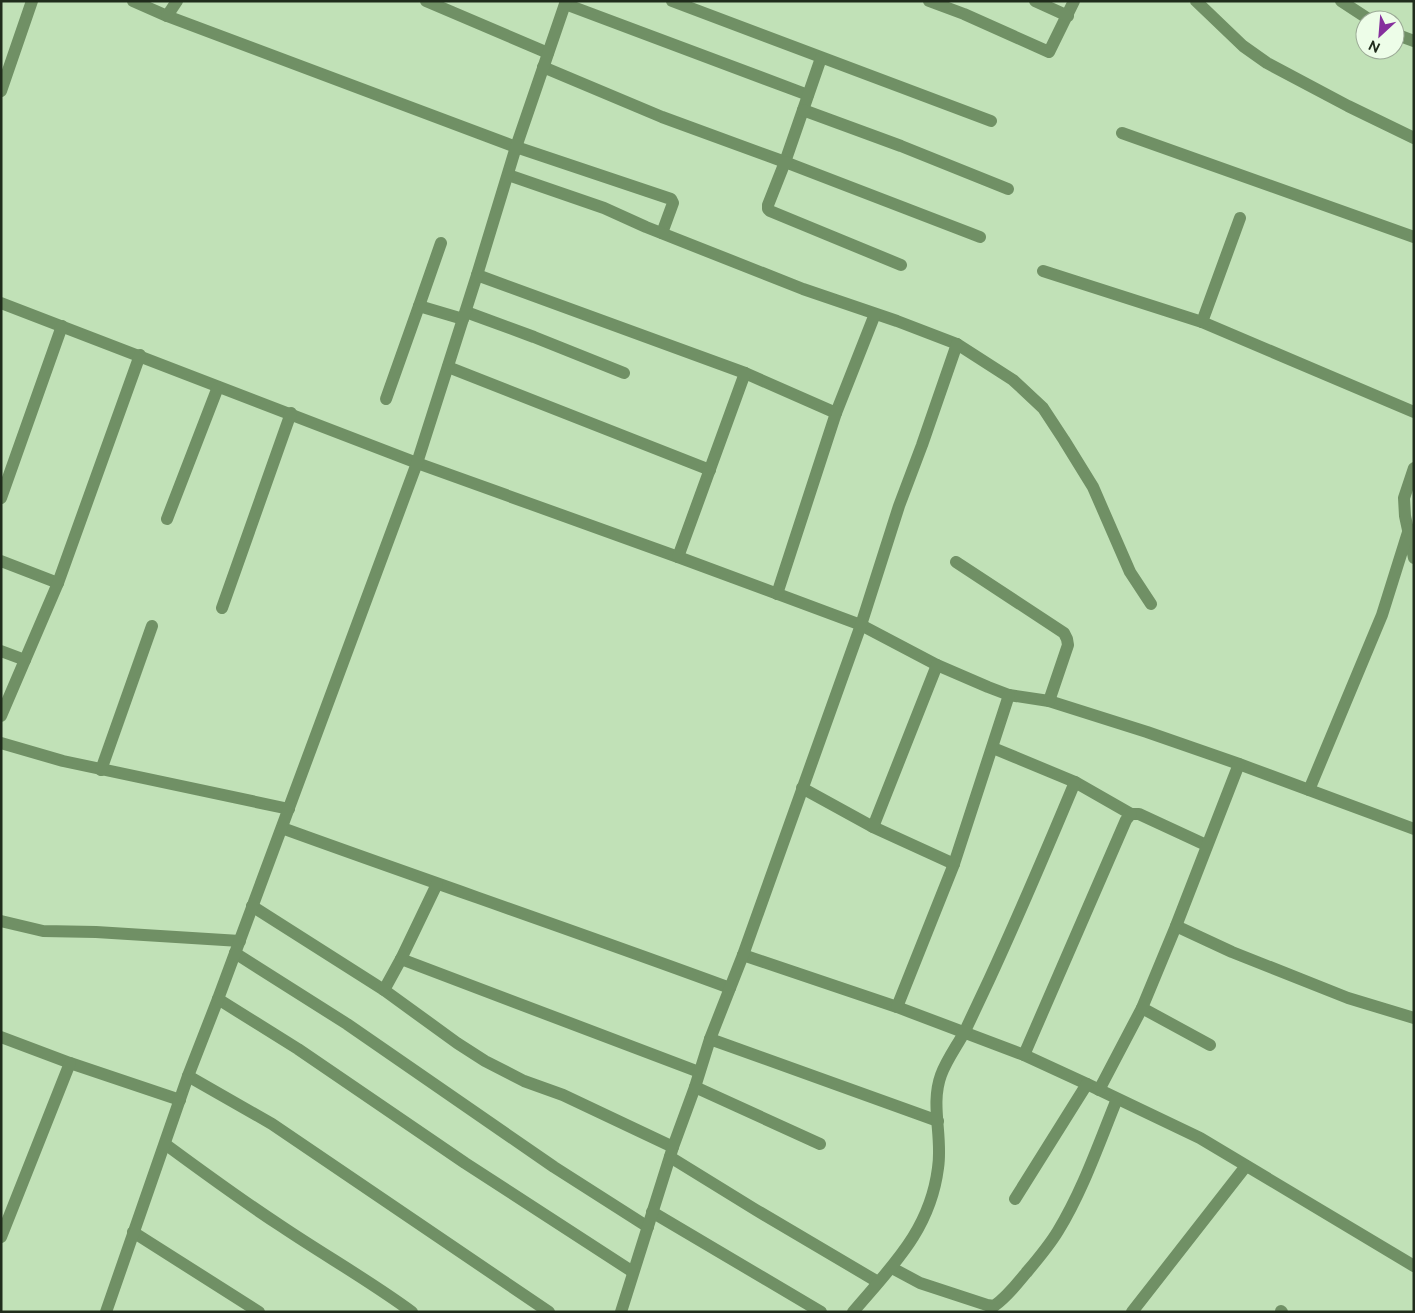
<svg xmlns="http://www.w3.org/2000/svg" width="1415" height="1313" viewBox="0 0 1415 1313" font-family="Raleway,sans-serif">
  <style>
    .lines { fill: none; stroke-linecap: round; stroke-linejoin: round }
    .minor { stroke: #709065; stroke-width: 12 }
  </style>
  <rect width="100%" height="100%" fill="#c1e1b7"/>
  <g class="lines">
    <g class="minor">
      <path d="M 133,1 L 167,16 L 516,147 L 671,199 L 673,203 L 662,233"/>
      <path d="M 426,1 L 548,53"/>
      <path d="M 672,1 L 991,121"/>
      <path d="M 929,1 L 964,14 L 1049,52 L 1074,1"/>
      <path d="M 1035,1 L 1068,16"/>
      <path d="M 1196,1 L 1243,46 L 1267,63 L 1348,106 L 1414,138"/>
      <path d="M 1341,1 L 1370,20"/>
      <path d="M 565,4 L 808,95"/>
      <path d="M 167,16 L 177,1"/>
      <path d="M 1395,34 L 1414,41"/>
      <path d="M 543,67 L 662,117 L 785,162 L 821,58"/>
      <path d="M 1,91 L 32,1"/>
      <path d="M 803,110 L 901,146 L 1008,189"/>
      <path d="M 1122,133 L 1414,237"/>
      <path d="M 508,175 L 604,208 L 646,227 L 803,289 L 897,321 L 957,344 L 1013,380 L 1043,408 L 1064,440 L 1093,487 L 1130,572 L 1151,604"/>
      <path d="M 901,265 L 770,211 L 768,209 L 768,205 L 785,162 L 980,237"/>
      <path d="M 1043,271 L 1202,322 L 1414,412"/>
      <path d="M 477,275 L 745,373 L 836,413"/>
      <path d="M 1,303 L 417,463 L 678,557 L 861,625 L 937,665 L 988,687 L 1009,695 L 1049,701 L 1147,732 L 1239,764 L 1414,829"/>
      <path d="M 419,306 L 441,243"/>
      <path d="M 466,312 L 534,337 L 624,373"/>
      <path d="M 1202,322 L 1240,218"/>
      <path d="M 448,367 L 710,470"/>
      <path d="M 386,399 L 419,306 L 463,319"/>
      <path d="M 1414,468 L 1404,498 L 1405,516 L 1414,558"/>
      <path d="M 1,498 L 62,326"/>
      <path d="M 167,519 L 218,387"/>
      <path d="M 678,557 L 745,373"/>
      <path d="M 1,561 L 58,583"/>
      <path d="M 956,562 L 1064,633 L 1067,639 L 1068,645 L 1049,701"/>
      <path d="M 777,594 L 836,413 L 875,314"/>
      <path d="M 222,608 L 291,413"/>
      <path d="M 1,651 L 25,660"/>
      <path d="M 1,716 L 58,583 L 140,355"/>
      <path d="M 1,743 L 63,761 L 289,809"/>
      <path d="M 993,748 L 1075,782 L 1131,814 L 1139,814 L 1206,845"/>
      <path d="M 101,770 L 152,626"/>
      <path d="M 802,788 L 873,827 L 954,864"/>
      <path d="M 1309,790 L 1382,615 L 1409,529"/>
      <path d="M 873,827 L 937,665"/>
      <path d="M 282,828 C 431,882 581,933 730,988"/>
      <path d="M 252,906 L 384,990 L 457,1043 L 485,1061 L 524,1081 L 563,1095 L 673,1147"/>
      <path d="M 1,921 L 43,931 L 96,932 L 240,941"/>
      <path d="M 1176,926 L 1232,952 L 1348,998 L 1414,1018"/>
      <path d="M 235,953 L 347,1024 L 554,1167 L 648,1227"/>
      <path d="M 743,955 L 897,1007 L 1024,1055 L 1087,1084 L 1200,1138 L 1414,1266"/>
      <path d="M 401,959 L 699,1072"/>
      <path d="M 384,990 L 401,959 L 437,884"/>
      <path d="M 218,999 L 298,1049 L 465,1163 L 633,1272"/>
      <path d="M 897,1007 L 954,864 L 1009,695"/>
      <path d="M 1142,1008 L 1210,1045"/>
      <path d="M 1,1037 L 70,1063 L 180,1100"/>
      <path d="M 710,1039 L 938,1121"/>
      <path d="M 1024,1055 L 1126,820 L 1131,814"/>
      <path d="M 188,1076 L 272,1124 L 549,1312"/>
      <path d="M 695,1087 L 820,1144"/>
      <path d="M 1099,1090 L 1142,1008 L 1176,926 L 1239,764"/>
      <path d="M 165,1144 C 203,1172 241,1200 281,1226 C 324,1255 370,1281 412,1312"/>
      <path d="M 670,1157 L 756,1210 L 878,1282"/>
      <path d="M 1015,1199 L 1087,1084"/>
      <path d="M 652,1212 L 821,1312"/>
      <path d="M 133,1232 L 259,1312"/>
      <path d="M 1,1237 L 70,1063"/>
      <path d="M 892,1268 L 920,1283 L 987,1305 L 994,1306 C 1007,1297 1016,1285 1026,1273 C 1037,1260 1049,1246 1058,1231 C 1083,1190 1099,1143 1117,1099"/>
      <path d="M 1281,1311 L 1282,1312"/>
      <path d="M 106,1312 L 188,1076 L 218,999 L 417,463 L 477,275 L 516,147 L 566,1"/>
      <path d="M 621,1312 L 673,1147 L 695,1087 L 710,1039 L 743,955 L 861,625 L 899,506 L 922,445 L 957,344"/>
      <path d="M 853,1312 C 891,1267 930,1231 938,1168 C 943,1137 930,1105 941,1075 C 947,1059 957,1046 965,1031 C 973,1014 981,997 989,980 C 1019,915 1047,849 1075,782"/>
      <path d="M 1132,1312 L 1246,1166"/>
    </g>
  </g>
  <rect width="1415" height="1313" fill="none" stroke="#202c1c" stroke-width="5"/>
  <g transform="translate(1380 35) rotate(206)"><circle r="24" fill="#edfde8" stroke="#9ba996"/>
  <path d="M0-4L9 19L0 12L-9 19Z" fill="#852f9c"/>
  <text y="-8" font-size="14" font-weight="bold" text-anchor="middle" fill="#202c1c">N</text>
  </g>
</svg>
